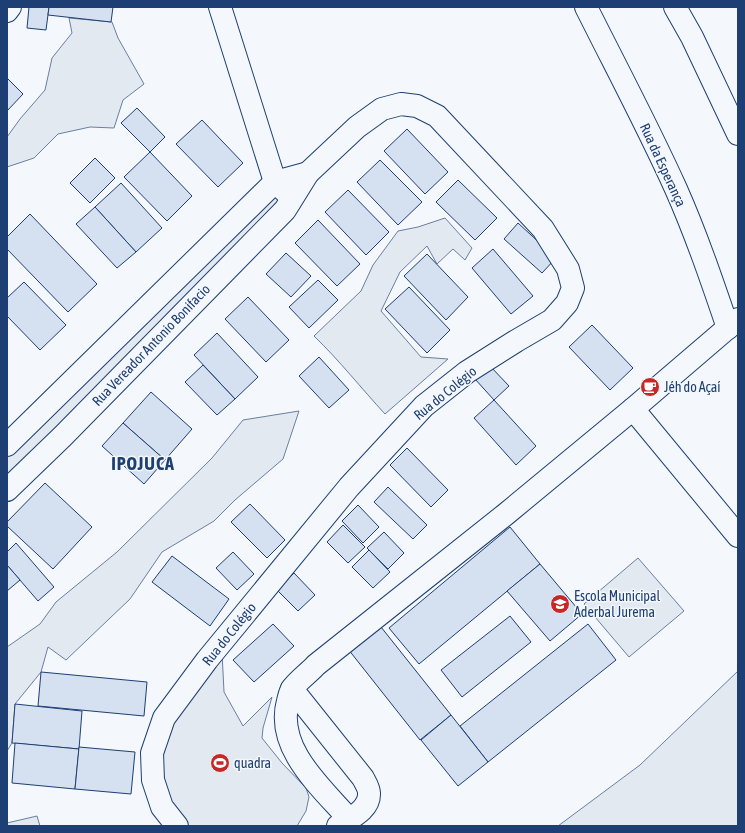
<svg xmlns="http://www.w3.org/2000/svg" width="745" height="833" viewBox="0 0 745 833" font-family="'Asap Condensed',sans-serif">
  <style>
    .green { fill: #e3e9f0; stroke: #687fa3 }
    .building { fill: #d5e0f0; stroke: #1d3f73 }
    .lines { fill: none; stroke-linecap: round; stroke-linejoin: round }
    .minor-casing { stroke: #1d3f73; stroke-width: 24 }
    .minor { stroke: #f4f7fb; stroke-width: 22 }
    .labels { text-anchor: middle; stroke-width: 3; stroke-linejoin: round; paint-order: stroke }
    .street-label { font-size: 14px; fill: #1d3f73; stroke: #f4f7fb }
    .poi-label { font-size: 14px; fill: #1d3f73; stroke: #f4f7fb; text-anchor: start }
    .district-label { font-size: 18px; font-weight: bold; letter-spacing: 1px; fill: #1d3f73; stroke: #f4f7fb }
  </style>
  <rect width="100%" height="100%" fill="#f4f7fb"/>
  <g class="green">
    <path d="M 69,18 L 112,22 L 118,38 L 144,84 L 123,100 L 114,128 L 90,127 L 58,134 L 34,158 L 7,167 L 7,137 L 20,119 L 45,90 L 52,58 L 72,33 Z"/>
    <path d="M 286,193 L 7,483 L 7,451 L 261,203 Z"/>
    <path d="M 445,218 L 472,248 L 465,260 L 453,249 L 437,264 L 427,246 L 400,272 L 381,311 L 421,357 L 448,359 L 385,414 C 361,388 339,360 314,336 L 361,291 L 373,265 L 398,231 L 418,227 Z"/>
    <path d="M 299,411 L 283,459 L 235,500 L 214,521 L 162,552 L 130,599 L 66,660 L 48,647 L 41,672 L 15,704 L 12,743 L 7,751 L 7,647 L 40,624 L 56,602 L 117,552 L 212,458 L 243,420 Z"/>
    <path d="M 638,558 L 684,611 L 629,657 L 584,604 Z"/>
    <path d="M 222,652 L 224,692 L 243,726 L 272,697 L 263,728 L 262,738 L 282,763 L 306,788 L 309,797 L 306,811 L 297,826 L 188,826 L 181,820 L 168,797 L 162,767 L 164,739 L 177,712 Z"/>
    <path d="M 738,671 L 738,826 L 558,826 L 640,765 Z"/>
    <path d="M 37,816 L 40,826 L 7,826 L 7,823 Z"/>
  </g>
  <g class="building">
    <path d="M 29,7 L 49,7 L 46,30 L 27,28 Z"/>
    <path d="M 49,7 L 113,7 L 111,22 L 48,15 Z"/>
    <path d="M 7,78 L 23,94 L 7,111 Z"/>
    <path d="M 137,108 L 165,137 L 150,152 L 121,123 Z"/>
    <path d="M 202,120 L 243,163 L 218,187 L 176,144 Z"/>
    <path d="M 407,129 L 448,172 L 425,194 L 384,151 Z"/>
    <path d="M 150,152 L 192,196 L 167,221 L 124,177 Z"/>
    <path d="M 95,158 L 115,178 L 90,203 L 70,183 Z"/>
    <path d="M 380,160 L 422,202 L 398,225 L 357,182 Z"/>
    <path d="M 458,180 L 497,218 L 475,240 L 436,202 Z"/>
    <path d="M 121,183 L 162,228 L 136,252 L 95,207 Z"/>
    <path d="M 348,190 L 389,232 L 366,255 L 325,212 Z"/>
    <path d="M 95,207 L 136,252 L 117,268 L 76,224 Z"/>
    <path d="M 30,214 L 97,284 L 68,312 L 7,249 L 7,237 Z"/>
    <path d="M 318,220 L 360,264 L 337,286 L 295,243 Z"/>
    <path d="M 518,223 L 556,258 L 542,273 L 504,239 Z"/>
    <path d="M 493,249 L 533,296 L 511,314 L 472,268 Z"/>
    <path d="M 286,253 L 311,276 L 291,297 L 266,274 Z"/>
    <path d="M 427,254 L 468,297 L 446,320 L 404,276 Z"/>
    <path d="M 318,280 L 338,300 L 309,328 L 289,307 Z"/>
    <path d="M 24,282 L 66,325 L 40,350 L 7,316 L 7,298 Z"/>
    <path d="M 409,287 L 450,330 L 427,353 L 385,309 Z"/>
    <path d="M 248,297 L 289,340 L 266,362 L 225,319 Z"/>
    <path d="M 592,325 L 633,368 L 610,390 L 569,347 Z"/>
    <path d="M 217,333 L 258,377 L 235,399 L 194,355 Z"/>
    <path d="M 319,357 L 349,390 L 329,408 L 299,376 Z"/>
    <path d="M 203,365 L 235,399 L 217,415 L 185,382 Z"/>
    <path d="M 490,366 L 509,386 L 494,400 L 475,379 Z"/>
    <path d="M 151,392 L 192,429 L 165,460 L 123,423 Z"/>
    <path d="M 494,400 L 536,446 L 516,465 L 474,418 Z"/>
    <path d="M 123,423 L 165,460 L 144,484 L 102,446 Z"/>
    <path d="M 407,448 L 448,490 L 431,507 L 390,465 Z"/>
    <path d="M 45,483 L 92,527 L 53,569 L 7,526 L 7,522 Z"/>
    <path d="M 388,487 L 427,525 L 413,539 L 374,502 Z"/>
    <path d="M 250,504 L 285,540 L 267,558 L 231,522 Z"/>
    <path d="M 358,505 L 379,527 L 363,543 L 342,521 Z"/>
    <path d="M 343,525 L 365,547 L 348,563 L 327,542 Z"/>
    <path d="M 510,527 L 540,564 L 419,664 L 389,628 Z"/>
    <path d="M 384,532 L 404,553 L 388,569 L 367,548 Z"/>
    <path d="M 16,543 L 54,587 L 38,601 L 7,565 L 7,552 Z"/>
    <path d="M 369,550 L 390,572 L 373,588 L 352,567 Z"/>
    <path d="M 233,552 L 254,574 L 237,590 L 216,568 Z"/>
    <path d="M 172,556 L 229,599 L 210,626 L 152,582 Z"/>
    <path d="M 540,564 L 582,614 L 550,641 L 507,591 Z"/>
    <path d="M 7,565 L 20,580 L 7,591 Z"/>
    <path d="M 294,573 L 315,595 L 298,611 L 277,590 Z"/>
    <path d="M 510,616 L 531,642 L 462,697 L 441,670 Z"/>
    <path d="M 273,624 L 294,646 L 254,682 L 233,660 Z"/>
    <path d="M 588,624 L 616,660 L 488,762 L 460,726 Z"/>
    <path d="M 381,627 L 451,715 L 420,740 L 348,649 Z"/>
    <path d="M 41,672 L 147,682 L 144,716 L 38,706 Z"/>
    <path d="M 15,704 L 82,711 L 79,749 L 12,743 Z"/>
    <path d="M 451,715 L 488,762 L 458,786 L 421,740 Z"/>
    <path d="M 15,743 L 79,749 L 75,789 L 12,783 Z"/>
    <path d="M 79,747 L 135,752 L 131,794 L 75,789 Z"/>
  </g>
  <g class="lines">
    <defs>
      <g id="minor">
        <path d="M 220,7 L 275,182 L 286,192"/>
        <path d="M 586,7 C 616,67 648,127 676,189 C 696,234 712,281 728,328"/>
        <path d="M 675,7 L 692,37 L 738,134"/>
        <path d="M 7,11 L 10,7"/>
        <path d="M 633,409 L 738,536"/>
        <path d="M 7,445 L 275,182 L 308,173"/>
        <path d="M 7,490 L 63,436 L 285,210 L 308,173 L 357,127 L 382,109 L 401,104 L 417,106 L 437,116 L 543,229 L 568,269 L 573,288 L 567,303 L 552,320 L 516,341 L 467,372 L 424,406 L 349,487 L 207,660 L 164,718 L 152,753 L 153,780 L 162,807 L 177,826"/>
        <path d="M 292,689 L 363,778 C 365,782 369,788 369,793 C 370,810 350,818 338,826"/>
        <path d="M 349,819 C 321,787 275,748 288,701 C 289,697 290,692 292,689 C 295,683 311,671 316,665 L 506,514 L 633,409 L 738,319"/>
      </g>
    </defs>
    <use href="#minor" class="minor-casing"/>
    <use href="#minor" class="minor"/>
  </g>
  <defs>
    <symbol id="cafe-disc" viewBox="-11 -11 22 22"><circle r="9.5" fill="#c62828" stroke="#f4f7fb"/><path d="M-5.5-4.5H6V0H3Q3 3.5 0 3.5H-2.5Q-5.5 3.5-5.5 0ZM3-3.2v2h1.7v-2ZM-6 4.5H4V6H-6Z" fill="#fff"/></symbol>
    <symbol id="school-disc" viewBox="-11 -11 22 22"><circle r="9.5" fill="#c62828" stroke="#f4f7fb"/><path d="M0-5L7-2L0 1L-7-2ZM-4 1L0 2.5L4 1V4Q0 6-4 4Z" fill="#fff"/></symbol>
    <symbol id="stadium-disc" viewBox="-11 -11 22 22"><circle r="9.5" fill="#c62828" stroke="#f4f7fb"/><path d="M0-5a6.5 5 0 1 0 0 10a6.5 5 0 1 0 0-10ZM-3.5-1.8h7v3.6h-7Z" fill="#fff"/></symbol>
  </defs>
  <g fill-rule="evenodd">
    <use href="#cafe-disc" x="639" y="376" width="22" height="22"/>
    <use href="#school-disc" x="549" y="593" width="22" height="22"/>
    <use href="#stadium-disc" x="209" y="752" width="22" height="22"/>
  </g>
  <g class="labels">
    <g class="street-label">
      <text transform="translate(663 165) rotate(65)" y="5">Rua da Esperança</text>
      <text transform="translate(151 345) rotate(-46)" y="5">Rua Vereador Antonio Bonifacio</text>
      <text transform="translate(445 393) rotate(-39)" y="5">Rua do Colégio</text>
      <text transform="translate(229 634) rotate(-51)" y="5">Rua do Colégio</text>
    </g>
    <g class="poi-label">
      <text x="664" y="392">Jéh do Açaí</text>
      <text x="574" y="601">Escola Municipal<tspan x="574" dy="16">Aderbal Jurema</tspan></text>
      <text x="234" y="768">quadra</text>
    </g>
    <g class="district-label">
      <text x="143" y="470">IPOJUCA</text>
    </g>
  </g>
  <rect width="745" height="833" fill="none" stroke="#1d3f73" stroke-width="16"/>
</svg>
